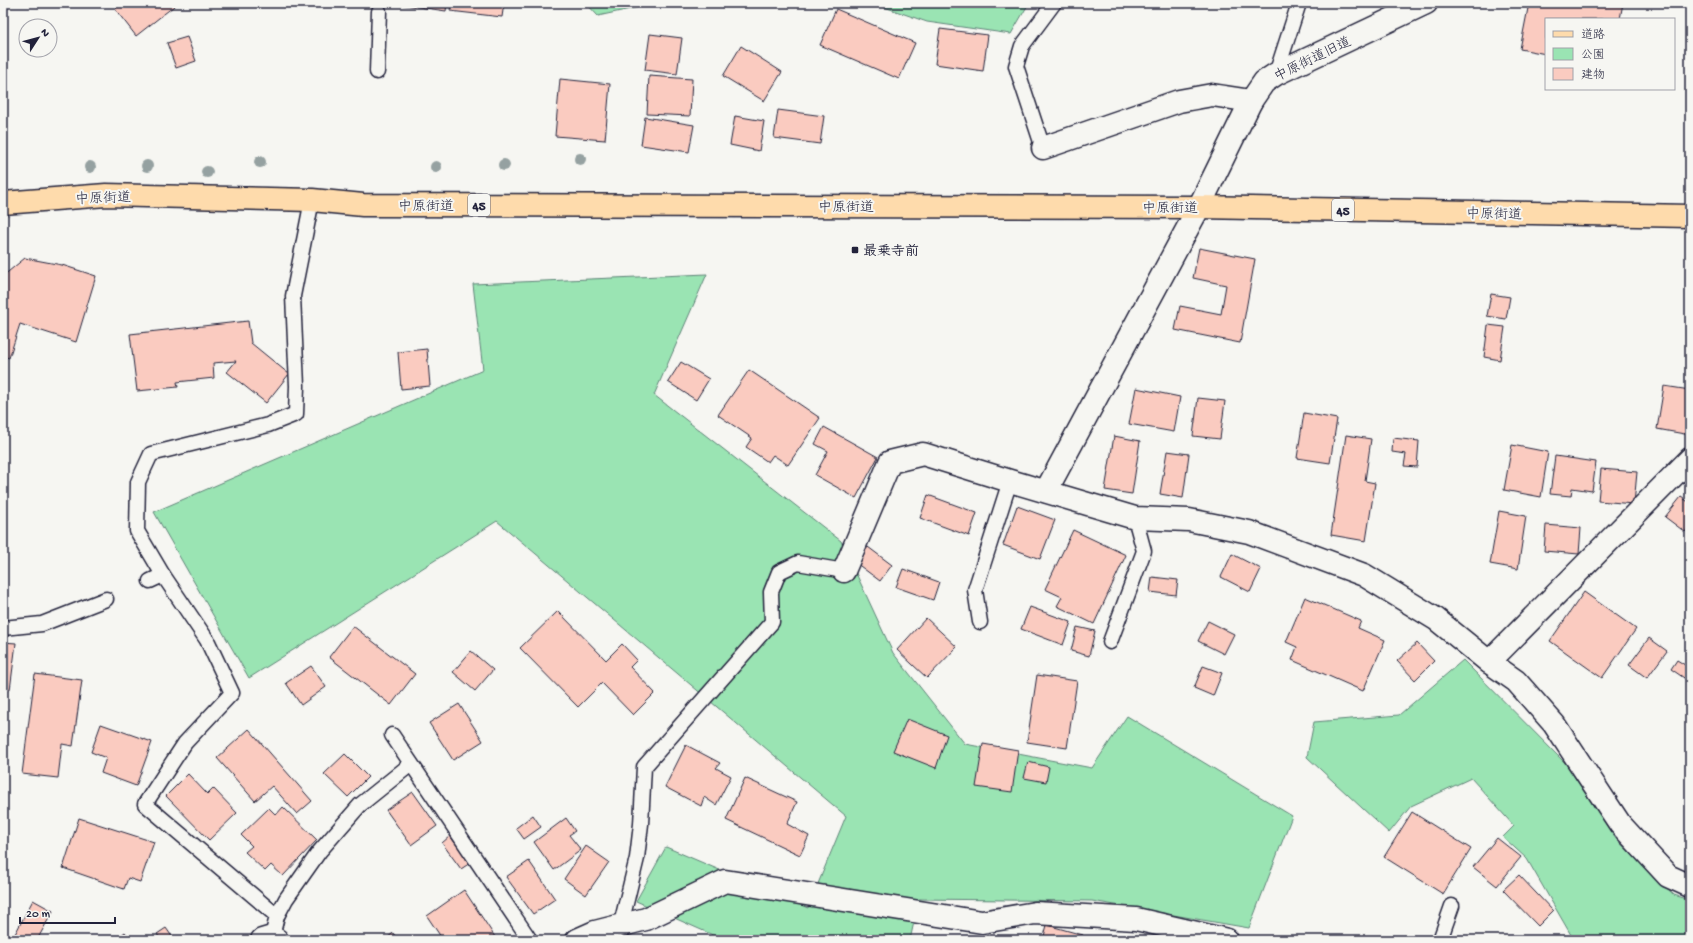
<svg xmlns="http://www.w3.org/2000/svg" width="1693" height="943" viewBox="0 0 1693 943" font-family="'Gochi Hand','Klee One',sans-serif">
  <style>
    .green { fill: #9ae4b3; stroke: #5e8377 }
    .building { fill: #facbc0; stroke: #22223b }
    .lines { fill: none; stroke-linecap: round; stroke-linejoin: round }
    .lane-casing { stroke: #22223b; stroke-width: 17 }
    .street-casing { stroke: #22223b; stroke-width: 25 }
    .secondary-casing { stroke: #22223b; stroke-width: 25 }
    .primary-casing { stroke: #22223b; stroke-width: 25 }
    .lane { stroke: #f6f6f2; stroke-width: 14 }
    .street { stroke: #f6f6f2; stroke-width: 22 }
    .secondary { stroke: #f6f6f2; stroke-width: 22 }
    .primary { stroke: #fedbac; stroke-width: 22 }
    .tree { fill: #95a1a1 }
    .poi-dot { fill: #22223b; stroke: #f6f6f2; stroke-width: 1.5 }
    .labels { text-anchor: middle; stroke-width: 4; stroke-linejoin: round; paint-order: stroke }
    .shield { fill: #f6f6f2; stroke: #626272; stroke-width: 1 }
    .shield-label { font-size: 13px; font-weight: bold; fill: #22223b }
    .street-label { font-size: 14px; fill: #22223b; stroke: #f6f6f2 }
    .poi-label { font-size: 14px; font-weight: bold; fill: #22223b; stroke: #f6f6f2; text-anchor: start }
  </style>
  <rect width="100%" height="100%" fill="#f6f6f2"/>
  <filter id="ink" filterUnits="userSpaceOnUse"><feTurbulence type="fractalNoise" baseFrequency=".025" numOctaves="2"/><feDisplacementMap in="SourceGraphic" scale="8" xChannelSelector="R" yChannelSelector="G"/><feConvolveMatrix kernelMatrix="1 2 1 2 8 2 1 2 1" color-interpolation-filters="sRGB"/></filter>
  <g filter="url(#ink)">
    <g class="green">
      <path d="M 586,3 L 658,3 L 598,16 Z"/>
      <path d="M 873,3 L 1029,3 L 1011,34 L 927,22 Z"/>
      <path d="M 707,274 L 654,395 L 841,541 L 893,653 L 965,744 L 1092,768 L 1127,716 L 1292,816 L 1249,928 L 1092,901 L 919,899 L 910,940 L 724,940 L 636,901 L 666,847 L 808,908 L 846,816 L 497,521 L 249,678 L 154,512 L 483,370 L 473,284 Z"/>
      <path d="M 1463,660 L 1565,763 L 1616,839 L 1674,895 L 1690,900 L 1690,940 L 1576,940 L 1571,935 L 1527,859 L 1503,837 L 1514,826 L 1471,778 L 1411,806 L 1389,833 L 1307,757 L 1314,722 L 1399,715 Z"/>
    </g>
    <g class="building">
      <path d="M 122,3 L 178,3 L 136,36 L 115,9 Z"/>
      <path d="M 391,3 L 447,3 L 446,11 Z"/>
      <path d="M 451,3 L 504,3 L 502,17 L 450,11 Z"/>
      <path d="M 1529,3 L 1623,3 L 1620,19 L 1546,19 L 1546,54 L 1520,49 Z"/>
      <path d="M 836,9 L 915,43 L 899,79 L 820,45 Z"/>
      <path d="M 940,29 L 988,35 L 983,71 L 935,64 Z"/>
      <path d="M 650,34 L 682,38 L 677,74 L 645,70 Z"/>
      <path d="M 187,37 L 196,61 L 176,68 L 167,43 Z"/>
      <path d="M 741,46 L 782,72 L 764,101 L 723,76 Z"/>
      <path d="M 649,76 L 692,79 L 690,116 L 647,114 Z"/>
      <path d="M 560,79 L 610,84 L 605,140 L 555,136 Z"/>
      <path d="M 778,110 L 824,116 L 820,144 L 774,138 Z"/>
      <path d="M 735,116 L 764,121 L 759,151 L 730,145 Z"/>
      <path d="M 645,117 L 694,125 L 689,152 L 641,145 Z"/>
      <path d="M 1199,248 L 1255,259 L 1240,343 L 1175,330 L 1180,306 L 1221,314 L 1226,285 L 1193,278 Z"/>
      <path d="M 25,258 L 62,265 L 96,276 L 76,342 L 20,324 L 9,358 L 3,356 L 3,276 Z"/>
      <path d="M 1491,294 L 1510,297 L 1506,319 L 1487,316 Z"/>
      <path d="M 248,321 L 251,343 L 289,374 L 266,403 L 227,372 L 236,361 L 213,363 L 214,378 L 177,382 L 178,387 L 137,391 L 130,334 Z"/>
      <path d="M 1488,325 L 1505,327 L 1500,360 L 1484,357 Z"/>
      <path d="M 427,349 L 430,386 L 401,389 L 398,352 Z"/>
      <path d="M 681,362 L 709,379 L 696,400 L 668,382 Z"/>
      <path d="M 749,370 L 820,418 L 788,465 L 773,455 L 768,462 L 746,447 L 752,438 L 718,415 Z"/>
      <path d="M 1664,386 L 1690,390 L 1690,435 L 1657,429 Z"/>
      <path d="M 1136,388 L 1180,397 L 1174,432 L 1129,424 Z"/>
      <path d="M 1198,398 L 1225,401 L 1220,439 L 1193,436 Z"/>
      <path d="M 1304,413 L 1337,419 L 1330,463 L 1297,458 Z"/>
      <path d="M 824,427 L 878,457 L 856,498 L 815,475 L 828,451 L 815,444 Z"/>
      <path d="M 1346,435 L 1371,439 L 1365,481 L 1375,483 L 1366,541 L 1331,535 Z"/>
      <path d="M 1114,436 L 1140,441 L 1132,494 L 1105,490 Z"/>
      <path d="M 1393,438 L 1419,441 L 1417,467 L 1404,466 L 1406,454 L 1392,452 Z"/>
      <path d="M 1512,445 L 1548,452 L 1541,497 L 1504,490 Z"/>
      <path d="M 1167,451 L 1189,454 L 1183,498 L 1160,494 Z"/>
      <path d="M 1555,456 L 1596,462 L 1592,491 L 1572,488 L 1571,496 L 1550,494 Z"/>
      <path d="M 1601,469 L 1637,472 L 1634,504 L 1598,501 Z"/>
      <path d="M 928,495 L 977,513 L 969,536 L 920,518 Z"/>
      <path d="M 1681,497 L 1690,503 L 1690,526 L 1685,532 L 1665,517 Z"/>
      <path d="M 1017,506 L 1055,520 L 1040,559 L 1003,545 Z"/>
      <path d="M 1499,511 L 1526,516 L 1518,569 L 1490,564 Z"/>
      <path d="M 1546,525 L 1581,528 L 1579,554 L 1544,551 Z"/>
      <path d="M 1073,530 L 1126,555 L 1094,624 L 1057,606 L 1062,597 L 1045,589 Z"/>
      <path d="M 868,547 L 892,565 L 880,581 L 856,563 Z"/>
      <path d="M 1232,554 L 1261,569 L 1250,592 L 1221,577 Z"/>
      <path d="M 903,569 L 939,582 L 933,600 L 896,587 Z"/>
      <path d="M 1152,577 L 1178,580 L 1176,595 L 1150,592 Z"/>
      <path d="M 1584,592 L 1636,629 L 1602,678 L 1550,641 Z"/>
      <path d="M 1305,597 L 1361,621 L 1358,628 L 1385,640 L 1363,691 L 1292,660 L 1297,647 L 1286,642 Z"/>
      <path d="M 1030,607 L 1071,622 L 1063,645 L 1021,629 Z"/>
      <path d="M 558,611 L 606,660 L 622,644 L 637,660 L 630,667 L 655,693 L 633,715 L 602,683 L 578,707 L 520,648 Z"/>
      <path d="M 926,618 L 957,647 L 927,678 L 897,650 Z"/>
      <path d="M 1208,621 L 1234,634 L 1224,654 L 1198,641 Z"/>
      <path d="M 353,626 L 415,674 L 391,705 L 329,657 Z"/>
      <path d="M 1077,627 L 1095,631 L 1089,656 L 1071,651 Z"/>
      <path d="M 1649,638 L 1667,651 L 1647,678 L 1629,665 Z"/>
      <path d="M 3,642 L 16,643 L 10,690 L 3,689 Z"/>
      <path d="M 1417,643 L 1434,661 L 1415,680 L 1397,661 Z"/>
      <path d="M 471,651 L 493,670 L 475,691 L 453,672 Z"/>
      <path d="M 1677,660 L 1690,668 L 1690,682 L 1671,669 Z"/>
      <path d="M 311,666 L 326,687 L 301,705 L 286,683 Z"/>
      <path d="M 1203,666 L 1222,673 L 1213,696 L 1194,688 Z"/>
      <path d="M 35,674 L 82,680 L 73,746 L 62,744 L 58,778 L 22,774 Z"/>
      <path d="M 1037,675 L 1077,681 L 1067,748 L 1027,742 Z"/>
      <path d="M 459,704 L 483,741 L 453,760 L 429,723 Z"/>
      <path d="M 907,719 L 947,735 L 936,768 L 893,751 Z"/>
      <path d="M 101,724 L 152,742 L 136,786 L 101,773 L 106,758 L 91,752 Z"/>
      <path d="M 249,729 L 312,801 L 297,814 L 272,786 L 255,801 L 217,758 Z"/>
      <path d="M 983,744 L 1018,750 L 1012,792 L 976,787 Z"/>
      <path d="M 686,745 L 720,763 L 716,768 L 731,776 L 716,805 L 704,797 L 701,806 L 665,787 Z"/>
      <path d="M 345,754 L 368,777 L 348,797 L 324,774 Z"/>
      <path d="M 1028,762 L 1049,767 L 1046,782 L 1024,778 Z"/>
      <path d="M 188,774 L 207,794 L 213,788 L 237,813 L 209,840 L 166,796 Z"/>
      <path d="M 745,778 L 797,802 L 787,824 L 809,836 L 800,855 L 726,820 Z"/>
      <path d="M 413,792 L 437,826 L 411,845 L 386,810 Z"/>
      <path d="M 283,807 L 317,840 L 283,876 L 271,865 L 265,871 L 245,852 L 252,846 L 241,835 L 269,808 L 276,815 Z"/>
      <path d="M 1412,812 L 1471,849 L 1443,894 L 1384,857 Z"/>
      <path d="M 533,815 L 541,827 L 524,839 L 516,828 Z"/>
      <path d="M 79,818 L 154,842 L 140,882 L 128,878 L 124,889 L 63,868 Z"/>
      <path d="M 566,818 L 575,831 L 569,835 L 581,850 L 554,870 L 534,842 Z"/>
      <path d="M 450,836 L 470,863 L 461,869 L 442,843 Z"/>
      <path d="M 1497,838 L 1521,857 L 1497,886 L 1473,867 Z"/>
      <path d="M 586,846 L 609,862 L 586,895 L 564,879 Z"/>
      <path d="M 529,861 L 555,899 L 533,914 L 506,877 Z"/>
      <path d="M 1519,875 L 1553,911 L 1538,926 L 1503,890 Z"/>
      <path d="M 464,890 L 497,940 L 443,940 L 427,916 Z"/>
      <path d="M 33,900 L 53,911 L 37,940 L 21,940 L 14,936 Z"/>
      <path d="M 1047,925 L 1083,935 L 1081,940 L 1043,940 Z"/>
      <path d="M 166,928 L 173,938 L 170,940 L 161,940 L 157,934 Z"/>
      <path d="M 125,932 L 131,940 L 115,940 Z"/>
      <path d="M 393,933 L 398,940 L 385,940 Z"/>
      <path d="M 1088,937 L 1102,940 L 1087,940 Z"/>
    </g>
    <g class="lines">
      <defs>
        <g id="lane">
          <path d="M 377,72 L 379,11"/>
          <path d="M 1276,74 L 1299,3"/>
          <path d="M 1043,148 L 1016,66 L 1022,46 L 1054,3"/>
          <path d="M 163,575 L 207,640 L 232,693 L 185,743 L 145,804 L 277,916 L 272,937"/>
          <path d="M 150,581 L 163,575 L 137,531 L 138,482 L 151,454 L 268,425 L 296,414 L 297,386 L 293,296 L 312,200"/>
          <path d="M 980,622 L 975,590 L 1010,481"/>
          <path d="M 3,628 L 42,624 L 106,599"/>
          <path d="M 1110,642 L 1144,551 L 1135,518"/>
          <path d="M 392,735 L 530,940"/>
          <path d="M 277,916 L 286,899 L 319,852 L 360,805 L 411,764"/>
          <path d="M 621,924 L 637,858 L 641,824 L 644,767 L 772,622 L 771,592 L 779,572 L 798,563 L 844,571"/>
          <path d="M 1440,940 L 1452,906"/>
        </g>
        <g id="street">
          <path d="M 1043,148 L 1179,101 L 1212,95 L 1251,101"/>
          <path d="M 1046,491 L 1199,207"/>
          <path d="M 844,571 L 890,462 L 923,454 L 1010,481 L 1135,518 L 1189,520 L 1249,532 L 1364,575 L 1436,619 L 1489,662 L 1516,681 L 1554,724 L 1620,824 L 1668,876 L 1690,886"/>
          <path d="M 1489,662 L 1690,459"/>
          <path d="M 262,940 L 272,937 L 277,940"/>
          <path d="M 577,940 L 595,932 L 646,919 L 725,881 L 982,922 L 1035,913 L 1136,919 L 1227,940"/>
        </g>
        <path id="secondary" d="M 1199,207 L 1251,101 L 1264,82 L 1276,74 L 1426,3"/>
        <path id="primary" d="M 3,203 L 106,195 L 312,200 L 363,205 L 1199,207 L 1690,216"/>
      </defs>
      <use href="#lane" class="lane-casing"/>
      <use href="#street" class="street-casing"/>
      <use href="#secondary" class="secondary-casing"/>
      <use href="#primary" class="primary-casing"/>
      <use href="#lane" class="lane"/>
      <use href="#street" class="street"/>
      <use href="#secondary" class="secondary"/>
      <use href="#primary" class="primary"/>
    </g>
    <g class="tree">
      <circle cx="580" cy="159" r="6"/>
      <circle cx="260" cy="162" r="6"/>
      <circle cx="504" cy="165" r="6"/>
      <circle cx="147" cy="166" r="6"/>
      <circle cx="90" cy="167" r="6"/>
      <circle cx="436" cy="167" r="6"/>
      <circle cx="207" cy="172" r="6"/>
    </g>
  </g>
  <rect class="poi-dot" x="851" y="246" width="8" height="8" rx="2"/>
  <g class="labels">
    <g class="shield">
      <rect x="468" y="194" width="22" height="22" rx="3"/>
      <rect x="1332" y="199" width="22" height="22" rx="3"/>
    </g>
    <g class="shield-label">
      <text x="479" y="210">45</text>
      <text x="1343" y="215">45</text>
    </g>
    <g class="street-label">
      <text transform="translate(1312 58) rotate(-26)" y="5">中原街道旧道</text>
      <text transform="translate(103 197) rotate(-2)" y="5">中原街道</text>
      <text x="426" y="210">中原街道</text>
      <text x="846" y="211">中原街道</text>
      <text x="1170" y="212">中原街道</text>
      <text transform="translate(1494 213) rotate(1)" y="5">中原街道</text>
    </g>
    <g class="poi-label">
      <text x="863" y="255">最乗寺前</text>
    </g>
  </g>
  <rect width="1693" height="943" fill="none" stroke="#f6f6f2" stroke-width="16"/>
  <rect x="8" y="8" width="1677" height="927" fill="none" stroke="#22223b" stroke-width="1.5" filter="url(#ink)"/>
  <rect x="1545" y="18" width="130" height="72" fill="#f6f6f2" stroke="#a1a1a9"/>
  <rect x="1553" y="31" width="20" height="6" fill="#fedbac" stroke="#a1a1a9"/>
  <text x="1581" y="38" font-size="12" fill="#22223b">道路</text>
  <rect x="1553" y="48" width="20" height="12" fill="#9ae4b3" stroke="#a1a1a9"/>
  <text x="1581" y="58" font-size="12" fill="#22223b">公園</text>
  <rect x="1553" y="68" width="20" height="12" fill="#facbc0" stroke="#a1a1a9"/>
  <text x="1581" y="78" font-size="12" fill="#22223b">建物</text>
  <g transform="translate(38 38) rotate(54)"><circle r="19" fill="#f6f6f2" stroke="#a1a1a9"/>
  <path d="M0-3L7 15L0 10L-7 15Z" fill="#22223b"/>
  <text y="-6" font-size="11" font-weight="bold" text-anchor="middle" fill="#22223b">N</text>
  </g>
  <path d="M20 917v6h95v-6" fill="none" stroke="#22223b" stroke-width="2"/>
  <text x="26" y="917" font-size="12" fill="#22223b" stroke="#f6f6f2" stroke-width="3" paint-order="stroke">20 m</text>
</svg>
